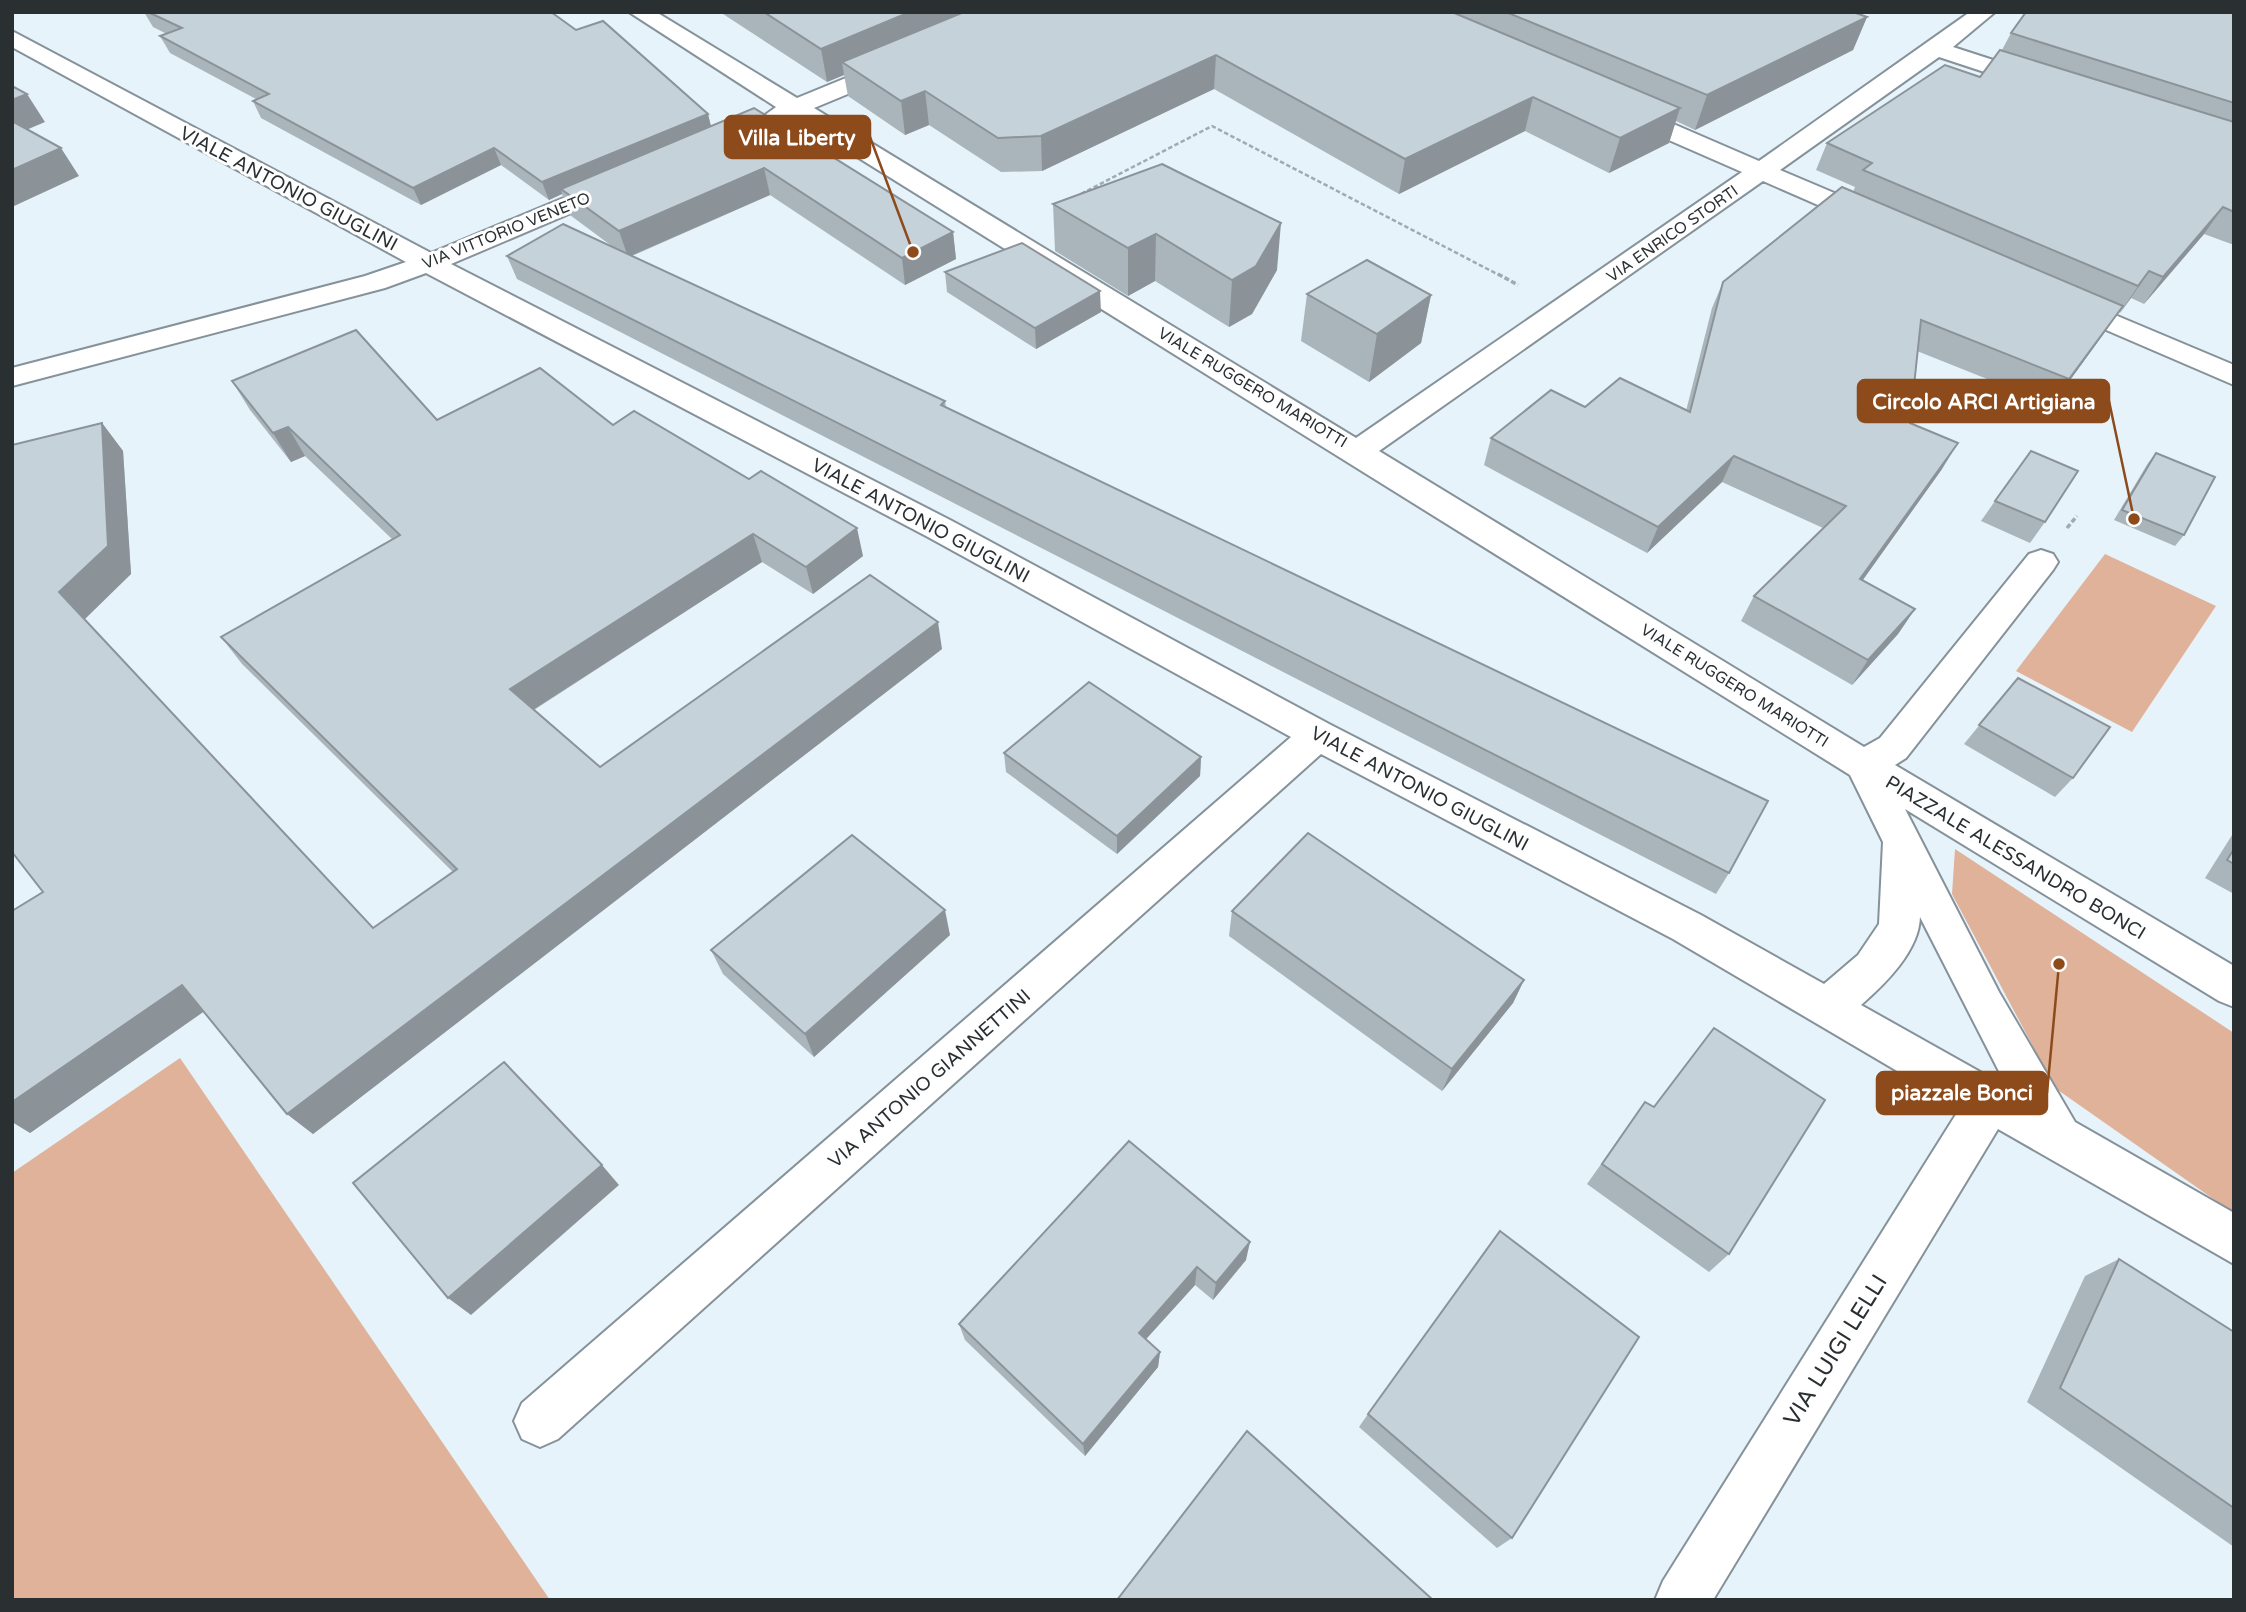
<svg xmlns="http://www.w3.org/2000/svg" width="2246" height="1612" viewBox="0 0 2246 1612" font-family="'Varela Round',sans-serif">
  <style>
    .green { fill: #dfb299 }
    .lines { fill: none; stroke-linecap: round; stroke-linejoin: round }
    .minor-casing { stroke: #86929a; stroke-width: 4 }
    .path-far1 { stroke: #a0aab0; stroke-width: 2.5; stroke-dasharray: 4.5 2.5; stroke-linecap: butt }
    .path { stroke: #a0aab0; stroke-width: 3.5; stroke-dasharray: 5 2.5; stroke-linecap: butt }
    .minor { fill: #fff; fill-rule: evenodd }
    .wall { fill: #aab5bb }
    .shaded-wall { fill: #8b9399 }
    .building { fill: #c6d2da; stroke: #8b9399; stroke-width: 2 }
    .labels { text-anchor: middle; stroke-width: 6; stroke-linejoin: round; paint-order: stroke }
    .far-street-label { font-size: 16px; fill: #2a2f32; stroke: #fefefe }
    .street-label { font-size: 19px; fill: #2a2f32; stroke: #fefefe }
    .near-street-label { font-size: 23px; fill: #2a2f32; stroke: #fefefe }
    .leader { fill: none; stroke: #8d4a1b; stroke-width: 2.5 }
    .callout-dot { fill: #8d4a1b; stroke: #fefefe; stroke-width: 2.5 }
    .callout { fill: #8d4a1b; stroke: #8d4a1b; stroke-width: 2.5 }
    .callout-label { font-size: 21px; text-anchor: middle; font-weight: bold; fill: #fff }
  </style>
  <rect width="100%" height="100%" fill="#e6f3fb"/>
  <g class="green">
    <path d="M 2105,554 L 2216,606 L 2132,732 L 2016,671 Z"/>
    <path d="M 1955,849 L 2234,1033 L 2232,1212 L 2055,1088 L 1952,894 Z"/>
    <path d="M 180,1058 L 550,1600 L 12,1600 L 12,1173 Z"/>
  </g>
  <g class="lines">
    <defs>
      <g id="minor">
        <path d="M 629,12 L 656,12 L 797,98 L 885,62 L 901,62 L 905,67 L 901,72 L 814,108 L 1356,438 L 1742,172 L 1616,117 L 1613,112 L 1616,107 L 1634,107 L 1759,161 L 1970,12 L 1995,12 L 1953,47 L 2046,77 L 2050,82 L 2046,87 L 2030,87 L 1939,57 L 1780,170 L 1884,214 L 1888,220 L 1884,226 L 1866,226 L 1763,181 L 1379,451 L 1864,747 L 1880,738 L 2029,554 L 2041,550 L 2053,554 L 2058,562 L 2053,570 L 1906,758 L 1895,765 L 2234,966 L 2234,1007 L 2219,1001 L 1905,809 L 1999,992 L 2075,1122 L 2234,1213 L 2234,1264 L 1998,1129 L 1713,1600 L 1655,1600 L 1663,1581 L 1960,1108 L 1673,939 L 1321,754 L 558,1439 L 540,1447 L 522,1439 L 514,1421 L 522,1403 L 1291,737 L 928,537 L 426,273 L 385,288 L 12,386 L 12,368 L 365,276 L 406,262 L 12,47 L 12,31 L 431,253 L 607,180 L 625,180 L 629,185 L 625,190 L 451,264 L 952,521 L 1331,725 L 1701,915 L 1824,984 L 1858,955 L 1879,924 L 1883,842 L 1850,775 L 793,117 L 777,122 L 768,120 L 765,115 L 776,107 ZM 1920,917 L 2007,1087 L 1861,1005 C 1885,984 1919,951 1920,917 Z"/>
        <path d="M 2065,294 L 2234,365 L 2234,385 L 2055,308 L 2051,302 L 2055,296 Z"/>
      </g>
    </defs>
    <use href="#minor" class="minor-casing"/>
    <path class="path-far1" d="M 1075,197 L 1212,126 L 1501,276"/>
    <g class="path">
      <path d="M 1498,274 L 1518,285"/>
      <path d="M 2067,528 L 2077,516"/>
    </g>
    <use href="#minor" class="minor"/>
  </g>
  <g class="wall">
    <path d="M 144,12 L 551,12 L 576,30 L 708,114 L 711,126 L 953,232 L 956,259 L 905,285 L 770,195 L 632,256 L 945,401 L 946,408 L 1729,873 L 1716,894 L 517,279 L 507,256 L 613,247 L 570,215 L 562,194 L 549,200 L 501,165 L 421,205 L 261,118 L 253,101 L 256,99 L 170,53 L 160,36 L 167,34 L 153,27 Z"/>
    <path d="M 720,12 L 1853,12 L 1867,17 L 1853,50 L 1695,130 L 1676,121 L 1669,143 L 1609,173 L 1525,131 L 1399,194 L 1214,89 L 1042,171 L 1001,172 L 929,125 L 905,135 L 848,96 L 844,75 L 827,82 Z"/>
    <path d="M 2234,12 L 2234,245 L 2204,234 L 2144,304 L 2131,298 L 2120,313 L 2119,312 L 2052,405 L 1917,351 L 1910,423 L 1942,469 L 1862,581 L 1915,609 L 1898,634 L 1852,685 L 1741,621 L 1754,596 L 1823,528 L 1722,482 L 1647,553 L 1484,465 L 1491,438 L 1585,407 L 1686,411 L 1712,308 L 1723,282 L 1853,192 L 1855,187 L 1816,170 L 1827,143 L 1980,77 L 2002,50 L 2011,33 Z"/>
    <path d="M 1162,164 L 1277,270 L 1252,314 L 1229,327 L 1155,281 L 1128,296 L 1055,251 L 1053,204 Z"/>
    <path d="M 945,272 L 1101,312 L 1036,349 L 947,292 Z"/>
    <path d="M 1307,294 L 1431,295 L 1421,343 L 1369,382 L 1301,341 Z"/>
    <path d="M 232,381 L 437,420 L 613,425 L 863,556 L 813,594 L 762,562 L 534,710 L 600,767 L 942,649 L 313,1134 L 287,1114 L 204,1011 L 30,1133 L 43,892 L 102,423 L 123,451 L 131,574 L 84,619 L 373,928 L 453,872 L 242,664 L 221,637 L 392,539 L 305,456 L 291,462 L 250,410 Z"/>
    <path d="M 2156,453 L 2184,535 L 2175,546 L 2114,520 L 2148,463 Z"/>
    <path d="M 1995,501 L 2045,522 L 2030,543 L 1981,521 Z"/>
    <path d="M 2018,678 L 2073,778 L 2055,797 L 1964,744 Z"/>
    <path d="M 1004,753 L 1201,757 L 1200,776 L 1117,854 L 1006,772 Z"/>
    <path d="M 2234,832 L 2234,894 L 2205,878 Z"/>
    <path d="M 1232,911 L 1524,980 L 1513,1003 L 1442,1091 L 1229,936 Z"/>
    <path d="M 950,935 L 814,1057 L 723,974 L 711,950 Z"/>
    <path d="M 1645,1102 L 1729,1254 L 1709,1272 L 1587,1184 Z"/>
    <path d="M 1129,1141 L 1246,1260 L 1213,1300 L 1195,1285 L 1146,1339 L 1160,1352 L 1158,1367 L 1085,1456 L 965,1340 L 959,1324 Z"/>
    <path d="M 2119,1259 L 2234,1332 L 2234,1547 L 2027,1402 L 2085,1276 Z"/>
    <path d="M 1368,1414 L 1512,1538 L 1497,1548 L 1359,1427 Z"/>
  </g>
  <g class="shaded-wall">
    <path d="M 910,12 L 993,12 L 842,62 L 844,75 L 827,82 L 821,49 Z"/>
    <path d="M 1867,17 L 1853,50 L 1695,130 L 1707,95 Z"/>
    <path d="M 1216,55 L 1214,89 L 1042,171 L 1041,136 Z"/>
    <path d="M 925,91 L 929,125 L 905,135 L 901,101 Z"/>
    <path d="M 27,94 L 45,122 L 12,136 L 12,100 Z"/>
    <path d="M 1533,97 L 1525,131 L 1399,194 L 1405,159 Z"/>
    <path d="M 1680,108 L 1669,143 L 1609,173 L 1620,138 Z"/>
    <path d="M 708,114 L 712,131 L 561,189 L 562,194 L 549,200 L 542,182 Z"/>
    <path d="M 61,148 L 79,176 L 12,207 L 12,170 Z"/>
    <path d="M 494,148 L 501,165 L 421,205 L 413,188 Z"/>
    <path d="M 764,168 L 770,195 L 628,257 L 619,231 Z"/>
    <path d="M 2223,207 L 2204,234 L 2144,304 L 2163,277 Z"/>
    <path d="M 1281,223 L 1277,270 L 1252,314 L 1229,327 L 1232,280 Z"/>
    <path d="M 953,232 L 956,259 L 905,285 L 902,258 Z"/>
    <path d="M 1156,234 L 1155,281 L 1128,296 L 1128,248 Z"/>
    <path d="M 2149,271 L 2131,298 L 2120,313 L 2138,286 Z"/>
    <path d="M 1100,291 L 1101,312 L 1036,349 L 1035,328 Z"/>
    <path d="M 1431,295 L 1421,343 L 1369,382 L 1377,334 Z"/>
    <path d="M 2123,306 L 2105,332 L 2052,405 L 2069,379 Z"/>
    <path d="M 102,423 L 123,451 L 131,574 L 84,620 L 59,592 Z"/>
    <path d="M 288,427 L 305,456 L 291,462 L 273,433 Z"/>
    <path d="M 1958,443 L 1942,469 L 1845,605 L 1860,579 Z"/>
    <path d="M 1734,456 L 1722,482 L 1647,553 L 1658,527 Z"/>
    <path d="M 857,528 L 863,556 L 813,594 L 806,567 Z"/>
    <path d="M 753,534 L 762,562 L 525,715 L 510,689 Z"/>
    <path d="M 1915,609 L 1898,634 L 1852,685 L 1868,660 Z"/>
    <path d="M 938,622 L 942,649 L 313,1134 L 287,1114 Z"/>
    <path d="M 1201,757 L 1200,776 L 1117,854 L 1117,836 Z"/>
    <path d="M 945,910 L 950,935 L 814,1057 L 805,1034 Z"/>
    <path d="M 1524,980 L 1513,1003 L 1442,1091 L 1452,1069 Z"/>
    <path d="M 182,985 L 209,1008 L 30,1133 L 12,1122 L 12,1102 Z"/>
    <path d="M 602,1165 L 619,1185 L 471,1315 L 448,1298 Z"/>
    <path d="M 1250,1242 L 1246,1260 L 1213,1300 L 1216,1283 Z"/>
    <path d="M 1197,1267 L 1195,1285 L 1138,1348 L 1139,1333 Z"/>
    <path d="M 1160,1352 L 1158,1367 L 1085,1456 L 1083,1444 Z"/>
  </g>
  <g class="building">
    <path d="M 148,12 L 551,12 L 576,30 L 603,21 L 708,114 L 542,182 L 494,148 L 413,188 L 253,101 L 269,94 L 160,36 L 182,28 Z"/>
    <path d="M 764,12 L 910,12 L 821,49 Z"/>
    <path d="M 964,12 L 1452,12 L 1680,108 L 1620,138 L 1533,97 L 1405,159 L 1216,55 L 1041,136 L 998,138 L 925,91 L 901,101 L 842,62 Z"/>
    <path d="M 1506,12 L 1853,12 L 1867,17 L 1707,95 Z"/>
    <path d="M 2026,12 L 2234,12 L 2234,103 L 2011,33 Z"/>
    <path d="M 2000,50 L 2234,122 L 2234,212 L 2223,207 L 2163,277 L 2149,271 L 2138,286 L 1863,170 L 1872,163 L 1827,143 L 1945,65 L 1980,77 Z"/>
    <path d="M 12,86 L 27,94 L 12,100 Z"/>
    <path d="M 754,108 L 953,232 L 902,258 L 764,168 L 619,231 L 561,189 Z"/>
    <path d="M 12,121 L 61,148 L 12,170 Z"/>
    <path d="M 1162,164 L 1281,223 L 1256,266 L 1232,280 L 1156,234 L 1128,248 L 1053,204 Z"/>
    <path d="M 1842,187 L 2123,306 L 2069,379 L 1921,320 L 1910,423 L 1958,443 L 1860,579 L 1915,609 L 1868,660 L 1754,596 L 1846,506 L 1734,456 L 1658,527 L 1491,438 L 1551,390 L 1585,407 L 1620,378 L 1690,412 L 1723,282 Z"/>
    <path d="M 563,224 L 945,401 L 941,405 L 1768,801 L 1729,873 L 507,256 Z"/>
    <path d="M 1022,243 L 1100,291 L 1035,328 L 945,272 Z"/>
    <path d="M 1367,260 L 1431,295 L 1377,334 L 1307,294 Z"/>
    <path d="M 356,330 L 437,420 L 540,368 L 613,425 L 634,411 L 749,479 L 761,471 L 857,528 L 806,567 L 753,534 L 510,689 L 600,767 L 870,575 L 938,622 L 287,1114 L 182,985 L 12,1102 L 12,911 L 43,892 L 12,852 L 12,445 L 102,423 L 108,546 L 59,592 L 373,928 L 457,869 L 221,637 L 400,535 L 288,427 L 273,433 L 232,381 Z"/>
    <path d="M 2031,451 L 2078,471 L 2045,522 L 1995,501 Z"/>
    <path d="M 2156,453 L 2215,477 L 2184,535 L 2122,510 Z"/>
    <path d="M 2018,678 L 2110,727 L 2073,778 L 1979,725 Z"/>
    <path d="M 1089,682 L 1201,757 L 1117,836 L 1004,753 Z"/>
    <path d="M 1308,833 L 1524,980 L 1452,1069 L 1232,911 Z"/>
    <path d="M 852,835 L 945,910 L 805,1034 L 711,950 Z"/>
    <path d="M 2234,849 L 2234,864 L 2227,860 Z"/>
    <path d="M 1714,1028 L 1825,1100 L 1729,1254 L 1602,1164 L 1645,1102 L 1654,1107 Z"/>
    <path d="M 504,1062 L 602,1165 L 448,1298 L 353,1183 Z"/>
    <path d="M 1129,1141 L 1250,1242 L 1216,1283 L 1197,1267 L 1139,1333 L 1160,1352 L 1083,1444 L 959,1324 Z"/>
    <path d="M 1500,1231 L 1639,1337 L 1512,1538 L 1368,1414 Z"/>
    <path d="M 2119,1259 L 2234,1332 L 2234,1508 L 2060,1388 Z"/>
    <path d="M 1247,1431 L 1433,1600 L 1117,1600 Z"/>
  </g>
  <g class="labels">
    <g class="far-street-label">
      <text transform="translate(506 230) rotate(-22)" y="6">VIA VITTORIO VENETO</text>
      <text transform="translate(1672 233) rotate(-35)" y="6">VIA ENRICO STORTI</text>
      <text transform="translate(1253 387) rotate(31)" y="6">VIALE RUGGERO MARIOTTI</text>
      <text transform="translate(1735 685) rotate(32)" y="6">VIALE RUGGERO MARIOTTI</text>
    </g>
    <g class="street-label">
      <text transform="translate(289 188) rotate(28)" y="7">VIALE ANTONIO GIUGLINI</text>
      <text transform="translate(921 520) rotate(28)" y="7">VIALE ANTONIO GIUGLINI</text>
      <text transform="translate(1420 788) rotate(28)" y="7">VIALE ANTONIO GIUGLINI</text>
      <text transform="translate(2016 857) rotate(31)" y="7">PIAZZALE ALESSANDRO BONCI</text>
      <text transform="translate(929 1078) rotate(-41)" y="7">VIA ANTONIO GIANNETTINI</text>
    </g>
    <g class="near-street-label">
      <text transform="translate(1835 1350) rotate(-58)" y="8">VIA LUIGI LELLI</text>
    </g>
  </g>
  <path class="leader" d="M913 252L870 137M2134 519L2109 401M2059 964L2047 1093"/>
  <g class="callout-dot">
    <circle cx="913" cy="252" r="7"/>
    <circle cx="2134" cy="519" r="7"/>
    <circle cx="2059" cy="964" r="7"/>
  </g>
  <g class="callout">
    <rect x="725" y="116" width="145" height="42" rx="7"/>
    <rect x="1858" y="380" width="251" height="42" rx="7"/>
    <rect x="1877" y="1072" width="170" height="42" rx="7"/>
  </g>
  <g class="callout-label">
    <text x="797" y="145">Villa Liberty</text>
    <text x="1984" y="409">Circolo ARCI Artigiana</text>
    <text x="1962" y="1100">piazzale Bonci</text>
  </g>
  <rect width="2246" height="1612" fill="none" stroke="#2a2f32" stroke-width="28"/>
</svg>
